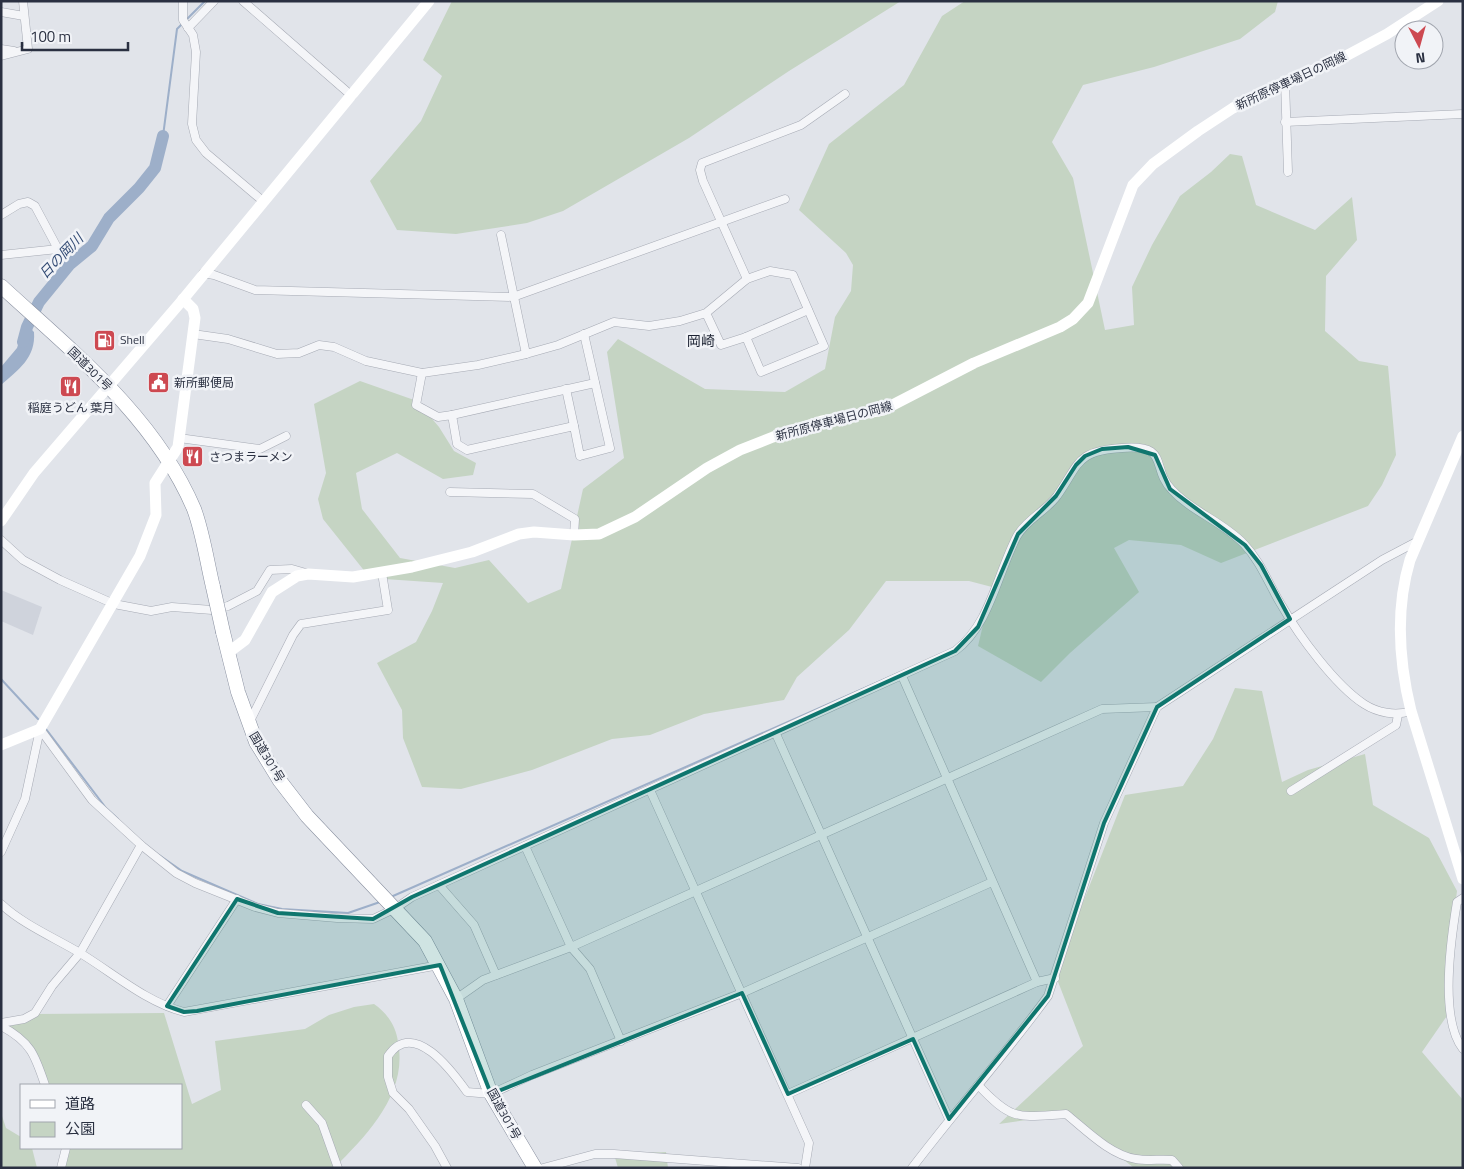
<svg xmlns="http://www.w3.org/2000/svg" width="1464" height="1169" viewBox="0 0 1464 1169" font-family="'Titillium Web','Noto Sans JP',sans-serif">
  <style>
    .built { fill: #cfd3dc }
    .green { fill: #c5d4c3 }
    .water { fill: #9dafc9 }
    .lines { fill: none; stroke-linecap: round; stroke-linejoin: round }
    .stream { stroke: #9dafc9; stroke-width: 2 }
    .river { stroke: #9dafc9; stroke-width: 12 }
    .street-casing { stroke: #a6aab4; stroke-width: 9 }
    .highway-casing { stroke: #8990a0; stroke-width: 15 }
    .street { stroke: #f4f5f8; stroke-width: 8 }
    .secondary { stroke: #fff; stroke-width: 11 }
    .highway { stroke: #fff; stroke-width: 14 }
    .highway-bridge-casing { stroke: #8990a0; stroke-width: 15; stroke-linecap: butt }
    .highway-bridge { stroke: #fff; stroke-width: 14 }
    .marked { fill: #0f766e; fill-opacity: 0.2; stroke: #0f766e; stroke-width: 4; stroke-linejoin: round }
    .labels { text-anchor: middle; stroke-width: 5; stroke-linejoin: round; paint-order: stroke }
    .street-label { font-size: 12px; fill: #2a3041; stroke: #f1f3f7 }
    .poi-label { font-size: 12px; fill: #2a3041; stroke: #f1f3f7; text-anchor: start }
    .water-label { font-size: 14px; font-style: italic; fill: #344c75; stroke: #f1f3f7 }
    .neighbourhood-label { font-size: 14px; fill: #1c2232; stroke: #f1f3f7 }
  </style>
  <rect width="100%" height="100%" fill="#e1e4ea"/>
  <path class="built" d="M 1,590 L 42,607 L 33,635 L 1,621 Z"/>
  <g class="green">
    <path d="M 452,1 L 901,1 L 789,71 L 689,138 L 563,211 L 527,223 L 456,234 L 397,230 L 370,181 L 421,121 L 442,76 L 423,60 Z"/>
    <path d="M 965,1 L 1278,1 L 1275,12 L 1240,39 L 1154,67 L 1083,85 L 1052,142 L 1073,178 L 1105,330 L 1134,325 L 1132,287 L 1152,245 L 1180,196 L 1211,172 L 1230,154 L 1242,156 L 1256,205 L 1315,230 L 1352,197 L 1357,240 L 1326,276 L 1325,331 L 1359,361 L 1388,366 L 1396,455 L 1382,485 L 1368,506 L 1221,563 L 1181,545 L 1129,540 L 1114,548 L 1139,592 L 1070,653 L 1041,682 L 978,646 L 992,587 L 969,581 L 886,581 L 849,630 L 797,677 L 784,700 L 704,714 L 650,735 L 612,739 L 532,770 L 461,789 L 422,787 L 403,738 L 402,710 L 377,663 L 416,642 L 432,611 L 443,583 L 370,578 L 323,519 L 318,499 L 326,473 L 314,404 L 360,381 L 417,401 L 439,427 L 454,451 L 476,463 L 473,475 L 443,479 L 397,453 L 356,473 L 362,509 L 400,558 L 455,568 L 489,560 L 528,603 L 561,589 L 583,489 L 624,458 L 607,352 L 618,339 L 705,389 L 785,392 L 825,369 L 835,317 L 851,291 L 853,265 L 846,253 L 799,210 L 829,144 L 904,85 L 942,16 Z"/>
    <path d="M 1235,688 L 1262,691 L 1282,782 L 1308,770 L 1365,754 L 1373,805 L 1429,838 L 1457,891 L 1449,955 L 1451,1010 L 1422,1052 L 1463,1100 L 1463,1168 L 1134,1168 L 1066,1114 L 999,1124 L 1083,1046 L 1055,974 L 1125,795 L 1183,786 L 1213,739 Z"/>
    <path d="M 374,1004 C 387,1013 396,1026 398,1042 C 408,1093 368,1134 334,1168 L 62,1168 L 65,1148 L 181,1148 L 181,1085 L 46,1085 L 30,1048 L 6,1023 L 35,1014 L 164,1013 L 192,1104 L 221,1090 L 215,1041 L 305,1029 L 329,1015 L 354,1007 Z"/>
    <path d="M 1,1113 L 6,1128 L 21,1137 L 21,1148 L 32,1148 L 37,1168 L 1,1168 Z"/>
    <path d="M 666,1152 L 668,1168 L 618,1168 L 614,1154 Z"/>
  </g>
  <path class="water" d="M 25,323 L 34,332 C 36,358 18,370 1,385 L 1,367 L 17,348 Z"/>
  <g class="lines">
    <g class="stream">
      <path d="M 185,21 L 205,1"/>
      <path d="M 163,136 L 177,29 L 182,24"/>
      <path d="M 1,679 L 38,719"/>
      <path d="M 46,729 L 106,808 L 118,819"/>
      <path d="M 159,855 L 182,871 L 258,904 L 282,909 L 348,913 L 380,902"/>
      <path d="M 393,896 L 901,672"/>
    </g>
    <path class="river" d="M 23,342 L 27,327 L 39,302 L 70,264 L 92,246 L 109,218 L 139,188 L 155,168 L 163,136"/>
    <defs>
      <g id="street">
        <path d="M 183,1 L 183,20 L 193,35 L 196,52 L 192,124 L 196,140 L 206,153 L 264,202"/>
        <path d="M 243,1 L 352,96"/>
        <path d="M 1,12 L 24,16"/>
        <path d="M 188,28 L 214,1"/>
        <path d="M 1,49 L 14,51"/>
        <path d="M 1,56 L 28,49 L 23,1"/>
        <path d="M 1285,82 L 1288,172"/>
        <path d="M 1285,122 L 1463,114"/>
        <path d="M 1,215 L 19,204 L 28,202 L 35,206 L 58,249 L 1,255"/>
        <path d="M 501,235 L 526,354"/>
        <path d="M 203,273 L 214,275 L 255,290 L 513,297 L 785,199"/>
        <path d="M 747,279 L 703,181 L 700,170 L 702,163 L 801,125 L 845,94"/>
        <path d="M 193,334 L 228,339 L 277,354 L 299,353 L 319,345 L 334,347 L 366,361 L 422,373 L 478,365 L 526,354 L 558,345 L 614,322 L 649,326 L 680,321 L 706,313 L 747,279 L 770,271 L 793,275 L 824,346 L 761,372 L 746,337 L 721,345 L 706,313"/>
        <path d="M 746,337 L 808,310"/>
        <path d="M 422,373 L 416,405 L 438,417 L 452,415 L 457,444 L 467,450 L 574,426 L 580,456 L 610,448 L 584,334"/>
        <path d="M 566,389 L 574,426"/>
        <path d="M 452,415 L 595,383"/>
        <path d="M 179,438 L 260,449 L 286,436"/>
        <path d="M 450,492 L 533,494 L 575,519 L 574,535"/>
        <path d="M 1,540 L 23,560 L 60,580 L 114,604 L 151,611 L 172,607 L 212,610 L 228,606 L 257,591 L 270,570 L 292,569 L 306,573"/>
        <path d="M 902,676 L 1037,982"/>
        <path d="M 249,723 L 293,635 L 301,624 L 388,610 L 382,573"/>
        <path d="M 40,729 L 92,800 L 141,845 L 176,873 L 195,883 L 255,907 L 278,913 L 337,918 L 373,919 L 396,908 L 412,897 L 955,651 C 990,625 997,574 1017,536 C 1026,520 1046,511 1057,496 C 1080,463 1076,451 1122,448 C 1171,444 1150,468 1172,490 C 1192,512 1222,521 1244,544 C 1261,562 1269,585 1282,606 C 1299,636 1335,685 1364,704 C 1378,713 1396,716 1411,711"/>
        <path d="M 776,734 L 949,1119"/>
        <path d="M 650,790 L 809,1143 L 805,1168"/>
        <path d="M 1291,791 L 1396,725 L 1398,715"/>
        <path d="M 525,846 L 571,947 L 590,969 L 621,1041"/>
        <path d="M 1,852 L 25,799 L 40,729"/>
        <path d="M 439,885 L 474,925 L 496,975"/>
        <path d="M 1463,898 L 1457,902 C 1451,938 1439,1019 1463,1049"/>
        <path d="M 1,904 C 24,925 53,937 80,953 C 113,973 146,1002 184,1012 L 439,965"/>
        <path d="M 456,999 L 483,980 L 571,947 L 1102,709 L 1157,707"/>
        <path d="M 167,1006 L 237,899"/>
        <path d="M 1,1023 L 24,1019 L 35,1013 L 52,986 L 80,953 L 141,845"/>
        <path d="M 1,1026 C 31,1042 35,1055 45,1085"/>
        <path d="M 978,1085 C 1013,1122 1018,1117 1066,1114 C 1086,1130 1110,1155 1136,1159 C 1148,1161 1160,1159 1172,1160 L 1179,1168"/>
        <path d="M 788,1094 L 1037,982 L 1055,978"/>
        <path d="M 306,1105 L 322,1123 L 338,1168"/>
        <path d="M 61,1168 L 66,1148"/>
        <path d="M 447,1168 L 435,1146 L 409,1109 L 393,1093 L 388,1077 L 388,1056 C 413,1018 452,1071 467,1092 L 491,1094 L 532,1075 L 742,993 L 992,882"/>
        <path d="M 543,1168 L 595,1154 L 614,1154 L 798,1168"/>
        <path d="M 912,1168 C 956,1110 1005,1055 1048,996 L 1104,823 L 1157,707 L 1382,560 L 1418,541"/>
      </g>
      <g id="highway">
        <path d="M 1,286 C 73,352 155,417 194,509 C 203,533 207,562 213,587"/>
        <path d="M 223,632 L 238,692 L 256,742 L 280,781 L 307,816 L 425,941 L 456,999 L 491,1094 L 535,1168"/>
      </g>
    </defs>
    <use href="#street" class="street-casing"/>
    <use href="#highway" class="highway-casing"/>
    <use href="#street" class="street"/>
    <g class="secondary">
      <path d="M 1463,436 L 1410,560 C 1395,610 1399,662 1411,711 L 1463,879"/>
      <path d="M 1,521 L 34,473 L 180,303 L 429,1"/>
      <path d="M 229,652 L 245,640 L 272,592 L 297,576 L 308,574 L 353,577 L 412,567 L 472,552 L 519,534 L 534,532 L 574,535 L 599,534 L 635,517 L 707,468 L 740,450 L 773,437 L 822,421 L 883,410 L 974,363 L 1060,327 L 1073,319 L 1088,303 L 1133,185 L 1153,164 L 1198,131 L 1233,108 L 1285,82 L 1344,57 L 1387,34 L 1438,1"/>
      <path d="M 1,745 L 40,729 L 140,556 L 156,515 L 155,483 L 178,447 L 195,318 L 193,309 L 183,299"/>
    </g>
    <use href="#highway" class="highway"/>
    <defs>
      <path id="highway-bridge" d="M 213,587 L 223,632"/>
    </defs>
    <use href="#highway-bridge" class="highway-bridge-casing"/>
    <use href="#highway-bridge" class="highway-bridge"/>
  </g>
  <path class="marked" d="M 1128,447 L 1155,455 L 1170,489 L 1245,545 L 1261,565 L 1290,619 L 1157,707 L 1104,823 L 1048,996 L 949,1119 L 913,1039 L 788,1094 L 742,993 L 491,1094 L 440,965 L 197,1011 L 184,1012 L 167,1006 L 237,899 L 278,913 L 373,919 L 412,897 L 955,651 L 978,627 L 1018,534 L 1056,496 L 1076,465 L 1085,456 L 1102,449 Z"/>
  <defs>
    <symbol id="fuel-square" viewBox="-11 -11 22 22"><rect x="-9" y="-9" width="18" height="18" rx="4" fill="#cd4951" stroke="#f1f3f7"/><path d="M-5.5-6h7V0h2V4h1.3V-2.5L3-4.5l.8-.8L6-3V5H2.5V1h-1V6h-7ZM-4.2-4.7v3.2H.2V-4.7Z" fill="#fff"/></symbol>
    <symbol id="civic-square" viewBox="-11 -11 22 22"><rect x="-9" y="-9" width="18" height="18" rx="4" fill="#cd4951" stroke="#f1f3f7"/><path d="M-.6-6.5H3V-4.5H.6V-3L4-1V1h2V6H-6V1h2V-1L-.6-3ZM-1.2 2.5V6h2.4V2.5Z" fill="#fff"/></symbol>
    <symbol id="restaurant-square" viewBox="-11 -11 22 22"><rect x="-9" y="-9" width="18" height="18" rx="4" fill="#cd4951" stroke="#f1f3f7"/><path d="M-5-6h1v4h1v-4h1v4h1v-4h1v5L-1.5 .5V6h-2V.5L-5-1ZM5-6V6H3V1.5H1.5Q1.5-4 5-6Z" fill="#fff"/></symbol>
  </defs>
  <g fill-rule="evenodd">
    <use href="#fuel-square" x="92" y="328" width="25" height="25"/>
    <use href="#civic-square" x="146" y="370" width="25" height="25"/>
    <use href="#restaurant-square" x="58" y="374" width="25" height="25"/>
    <use href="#restaurant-square" x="180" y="444" width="25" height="25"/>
  </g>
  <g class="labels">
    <g class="street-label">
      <text transform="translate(1291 81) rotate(-25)" y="4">新所原停車場日の岡線</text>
      <text transform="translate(90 369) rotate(44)" y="4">国道301号</text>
      <text transform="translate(834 421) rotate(-15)" y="4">新所原停車場日の岡線</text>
      <text transform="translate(267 757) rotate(59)" y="4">国道301号</text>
      <text transform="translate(504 1114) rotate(61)" y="4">国道301号</text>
    </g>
    <g class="poi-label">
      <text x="120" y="344">Shell</text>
      <text x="174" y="387">新所郵便局</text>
      <text x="71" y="412" text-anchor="middle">稲庭うどん 葉月</text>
      <text x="209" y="461">さつまラーメン</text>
    </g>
    <g class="water-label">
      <text transform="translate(61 256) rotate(-46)" y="5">日の岡川</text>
    </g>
    <g class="neighbourhood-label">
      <text x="701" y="346">岡崎</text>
    </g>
  </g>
  <rect width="1464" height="1169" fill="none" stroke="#2a3041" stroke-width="5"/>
  <rect x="20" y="1084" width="162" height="65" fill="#f1f3f7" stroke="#a1a5ae"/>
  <rect x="30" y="1100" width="25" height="8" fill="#ffffff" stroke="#a1a5ae"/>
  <text x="65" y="1109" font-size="15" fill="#2a3041">道路</text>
  <rect x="30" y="1122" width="25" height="15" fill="#c5d4c3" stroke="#a1a5ae"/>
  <text x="65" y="1134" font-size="15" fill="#2a3041">公園</text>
  <g transform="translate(1419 45) rotate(174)"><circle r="24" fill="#f1f3f7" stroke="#a1a5ae"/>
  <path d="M0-4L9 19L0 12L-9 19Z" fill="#cd4951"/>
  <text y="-8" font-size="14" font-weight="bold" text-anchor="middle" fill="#2a3041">N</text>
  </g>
  <path d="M22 42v8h106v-8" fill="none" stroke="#2a3041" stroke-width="2.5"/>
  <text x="30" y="42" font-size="15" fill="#2a3041" stroke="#f1f3f7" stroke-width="4" paint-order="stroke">100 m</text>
</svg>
